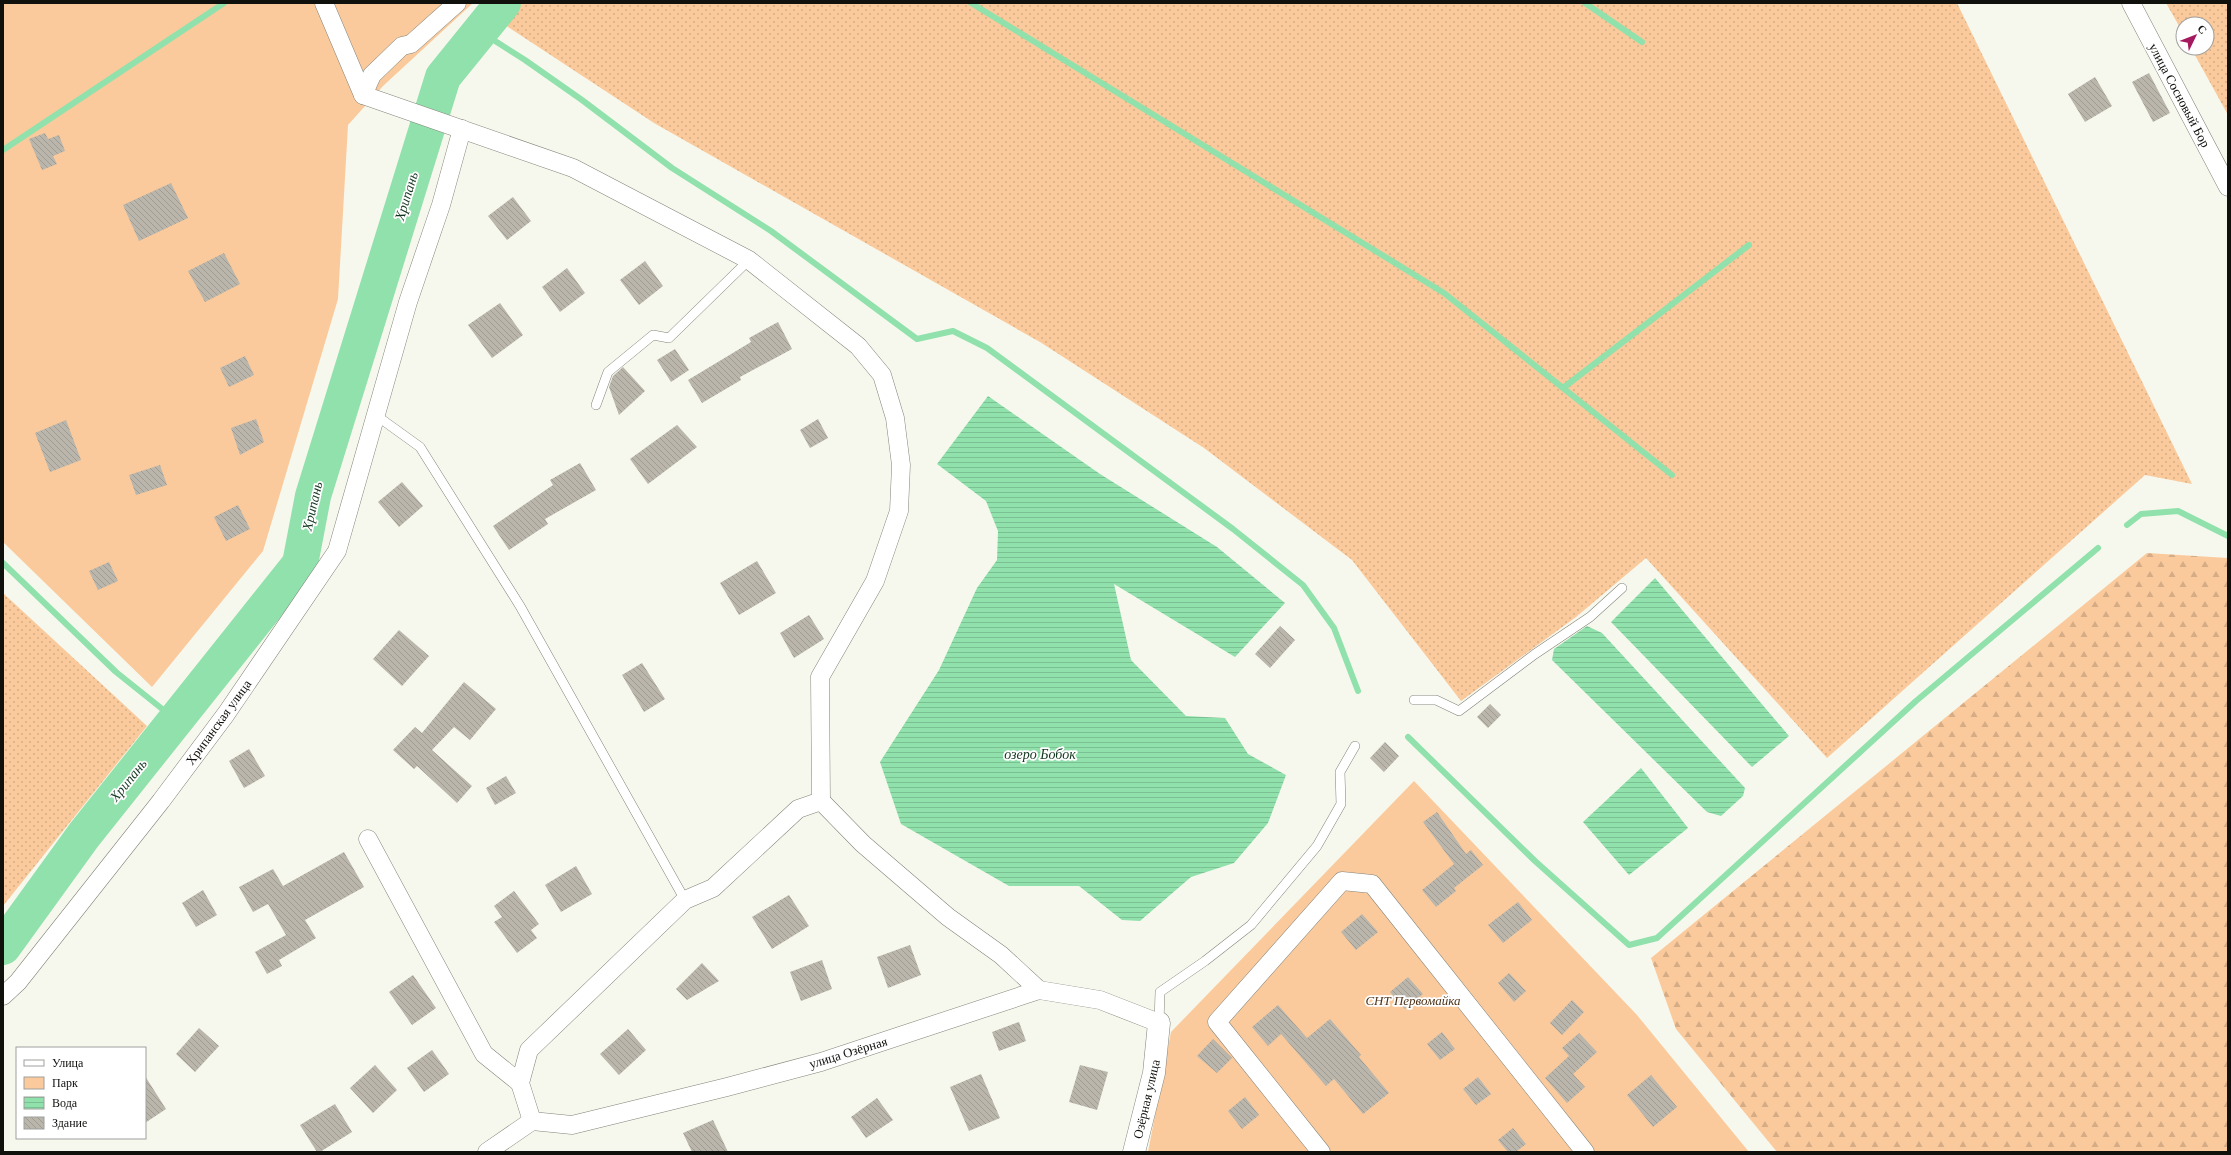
<svg xmlns="http://www.w3.org/2000/svg" width="2231" height="1155" viewBox="0 0 2231 1155" font-family="'Times New Roman',serif">
  <style>
    .grass { fill: url(#grass-dots) }
    .forest { fill: url(#forest-firs) }
    .green { fill: #faca9c }
    .water { fill: url(#water-rules) }
    .lines { fill: none; stroke-linecap: round; stroke-linejoin: round }
    .stream { stroke: #90e1ab; stroke-width: 6 }
    .river { stroke: #90e1ab; stroke-width: 36 }
    .building { fill: url(#building-back-hatch) }
    .service-casing { stroke: #83837a; stroke-width: 10 }
    .minor-casing { stroke: #83837a; stroke-width: 19 }
    .tertiary-casing { stroke: #83837a; stroke-width: 23 }
    .service { stroke: #fff; stroke-width: 9 }
    .minor { stroke: #fff; stroke-width: 18 }
    .tertiary { stroke: #fff; stroke-width: 22 }
    .labels { text-anchor: middle; stroke-width: 3.5; stroke-linejoin: round; paint-order: stroke }
    .street-label { font-size: 13px; fill: #10100d; stroke: #fff }
    .park-label { font-size: 13px; font-style: italic; fill: #4e3318; stroke: #fff }
    .water-label { font-size: 14px; font-style: italic; fill: #133620; stroke: #fff }
  </style>
  <defs>
    <pattern id="grass-dots" width="8" height="8" patternUnits="userSpaceOnUse"><rect width="8" height="8" fill="#faca9c"/><path d="M2 2h.1M6 6h.1" fill="none" stroke="#d5ac85" stroke-width="1.8" stroke-linecap="round"/></pattern>
    <pattern id="forest-firs" width="22" height="20" patternUnits="userSpaceOnUse"><rect width="22" height="20" fill="#faca9c"/><path d="M5 1l3.5 6h-7zM16 11l3.5 6h-7z" fill="#d5ac85"/></pattern>
    <pattern id="water-rules" width="6" height="5" patternUnits="userSpaceOnUse"><rect width="6" height="5" fill="#90e1ab"/><path d="M0 2.5h6" fill="none" stroke="#7bc092"/></pattern>
    <pattern id="building-back-hatch" width="6" height="6" patternUnits="userSpaceOnUse"><rect width="6" height="6" fill="#bab6ac"/><path d="M-1 5l2 2M0 0l6 6M5-1l2 2" fill="none" stroke="#9f9b93"/></pattern>
  </defs>
  <rect width="100%" height="100%" fill="#f7f8ed"/>
  <g class="grass">
    <path d="M 521,3 L 1957,3 L 2192,484 L 2145,475 L 1827,758 L 1646,558 L 1576,617 L 1461,701 L 1352,560 L 1204,448 L 1040,342 L 654,123 L 502,23 Z"/>
    <path d="M 2166,3 L 2228,3 L 2228,115 L 2191,48 L 2207,48 L 2207,24 L 2183,24 L 2183,33 Z"/>
    <path d="M 3,593 L 147,726 L 3,906 Z"/>
  </g>
  <path class="forest" d="M 2147,553 L 2228,558 L 2228,1152 L 1777,1152 L 1676,1029 L 1651,958 Z"/>
  <g class="green">
    <path d="M 3,3 L 473,3 L 383,86 L 348,125 L 338,299 L 263,551 L 152,687 L 3,542 Z"/>
    <path d="M 1414,781 L 1637,1015 L 1749,1152 L 1148,1152 L 1171,1032 Z"/>
  </g>
  <g class="water">
    <path d="M 988,396 L 1100,474 L 1217,547 L 1285,603 L 1235,657 L 1114,584 L 1131,660 L 1186,716 L 1225,718 L 1248,754 L 1286,775 L 1268,823 L 1234,863 L 1191,877 L 1140,921 L 1122,920 L 1079,886 L 1009,886 L 901,824 L 880,762 L 939,670 L 977,588 L 997,560 L 998,531 L 986,501 L 937,464 Z"/>
    <path d="M 1655,578 L 1789,736 L 1752,767 L 1611,622 Z"/>
    <path d="M 1587,626 L 1602,633 L 1745,788 L 1743,796 L 1721,816 L 1707,812 L 1552,660 L 1554,649 Z"/>
    <path d="M 1641,768 L 1688,828 L 1629,875 L 1583,822 Z"/>
  </g>
  <g class="lines">
    <g class="stream">
      <path d="M 971,3 L 1444,293 L 1672,475"/>
      <path d="M 1585,3 L 1642,42"/>
      <path d="M 481,29 L 492,39 L 525,60 L 582,100 L 672,168 L 771,231 L 917,339 L 953,331 L 987,348 L 1233,529 L 1303,585 L 1334,628 L 1358,691"/>
      <path d="M 3,150 L 224,3"/>
      <path d="M 1563,388 L 1749,245"/>
      <path d="M 2127,525 L 2141,514 L 2178,511 L 2228,536"/>
      <path d="M 3,563 L 116,672 L 176,720"/>
      <path d="M 1408,737 L 1535,861 L 1629,945 L 1657,938 L 1916,701 L 2098,548"/>
    </g>
    <path class="river" d="M 3,947 L 84,835 L 300,564 L 313,496 L 443,77 L 503,3"/>
  </g>
  <g class="building">
    <path d="M 2149,73 L 2170,113 L 2153,122 L 2132,82 Z"/>
    <path d="M 2095,77 L 2112,106 L 2085,122 L 2068,94 Z"/>
    <path d="M 45,133 L 48,139 L 59,135 L 65,151 L 53,156 L 57,164 L 42,170 L 29,139 Z"/>
    <path d="M 171,183 L 188,218 L 139,241 L 123,205 Z"/>
    <path d="M 513,197 L 531,221 L 507,240 L 488,216 Z"/>
    <path d="M 224,253 L 240,284 L 205,302 L 188,271 Z"/>
    <path d="M 645,261 L 663,286 L 639,305 L 620,280 Z"/>
    <path d="M 567,268 L 585,293 L 560,312 L 542,287 Z"/>
    <path d="M 500,303 L 523,335 L 492,358 L 468,325 Z"/>
    <path d="M 778,322 L 792,349 L 740,377 L 741,380 L 702,403 L 688,380 L 751,342 L 749,338 Z"/>
    <path d="M 675,349 L 689,370 L 671,382 L 657,360 Z"/>
    <path d="M 245,356 L 254,375 L 229,387 L 220,368 Z"/>
    <path d="M 623,367 L 645,391 L 619,415 L 609,387 L 613,376 Z"/>
    <path d="M 256,419 L 264,442 L 240,455 L 231,428 Z"/>
    <path d="M 818,419 L 828,438 L 810,448 L 800,430 Z"/>
    <path d="M 66,420 L 81,460 L 50,472 L 35,433 Z"/>
    <path d="M 677,425 L 697,447 L 648,484 L 630,459 Z"/>
    <path d="M 580,463 L 596,490 L 545,519 L 548,524 L 509,550 L 493,526 L 553,485 L 550,480 Z"/>
    <path d="M 160,465 L 167,485 L 136,495 L 129,475 Z"/>
    <path d="M 402,482 L 423,506 L 399,527 L 378,502 Z"/>
    <path d="M 238,505 L 250,529 L 226,541 L 214,517 Z"/>
    <path d="M 757,561 L 776,593 L 739,615 L 720,583 Z"/>
    <path d="M 109,562 L 118,581 L 98,590 L 89,571 Z"/>
    <path d="M 809,615 L 824,639 L 794,658 L 780,633 Z"/>
    <path d="M 1280,626 L 1295,640 L 1270,668 L 1255,654 Z"/>
    <path d="M 399,630 L 429,656 L 402,686 L 373,659 Z"/>
    <path d="M 642,663 L 665,699 L 644,712 L 622,675 Z"/>
    <path d="M 464,682 L 496,709 L 470,740 L 454,727 L 432,750 L 472,786 L 457,803 L 417,766 L 414,769 L 393,750 L 415,727 L 422,733 Z"/>
    <path d="M 1490,704 L 1501,715 L 1488,728 L 1477,717 Z"/>
    <path d="M 1385,742 L 1399,756 L 1384,772 L 1370,758 Z"/>
    <path d="M 249,749 L 265,776 L 244,788 L 229,761 Z"/>
    <path d="M 506,776 L 516,793 L 495,805 L 486,788 Z"/>
    <path d="M 1437,812 L 1466,854 L 1471,850 L 1483,865 L 1454,888 L 1456,891 L 1436,907 L 1422,890 L 1454,864 L 1423,822 Z"/>
    <path d="M 344,852 L 364,887 L 305,920 L 316,938 L 279,960 L 282,966 L 267,974 L 255,952 L 286,935 L 268,904 L 253,912 L 239,887 L 273,869 L 283,886 Z"/>
    <path d="M 576,866 L 592,894 L 561,912 L 545,885 Z"/>
    <path d="M 203,890 L 217,915 L 196,927 L 182,903 Z"/>
    <path d="M 514,891 L 539,924 L 531,930 L 537,938 L 517,953 L 494,922 L 502,917 L 494,906 Z"/>
    <path d="M 789,895 L 809,926 L 772,949 L 752,917 Z"/>
    <path d="M 1518,902 L 1532,920 L 1503,943 L 1488,925 Z"/>
    <path d="M 1362,914 L 1378,932 L 1356,950 L 1341,932 Z"/>
    <path d="M 910,945 L 921,975 L 888,988 L 877,957 Z"/>
    <path d="M 822,960 L 832,989 L 801,1001 L 790,972 Z"/>
    <path d="M 702,963 L 719,981 L 687,1000 L 676,989 Z"/>
    <path d="M 1509,973 L 1526,991 L 1514,1002 L 1498,983 Z"/>
    <path d="M 413,975 L 436,1008 L 412,1025 L 389,992 Z"/>
    <path d="M 1408,977 L 1423,994 L 1405,1009 L 1390,992 Z"/>
    <path d="M 1572,1000 L 1584,1012 L 1562,1035 L 1550,1023 Z"/>
    <path d="M 1278,1005 L 1307,1038 L 1330,1019 L 1361,1055 L 1359,1057 L 1389,1093 L 1363,1114 L 1334,1079 L 1326,1086 L 1281,1034 L 1268,1046 L 1252,1027 Z"/>
    <path d="M 1019,1022 L 1026,1041 L 999,1051 L 992,1032 Z"/>
    <path d="M 199,1028 L 219,1046 L 195,1072 L 176,1054 Z"/>
    <path d="M 628,1029 L 646,1050 L 619,1075 L 600,1054 Z"/>
    <path d="M 1442,1032 L 1455,1049 L 1440,1060 L 1427,1044 Z"/>
    <path d="M 1579,1033 L 1597,1052 L 1573,1074 L 1585,1087 L 1567,1103 L 1545,1078 L 1569,1056 L 1562,1048 Z"/>
    <path d="M 1213,1039 L 1232,1058 L 1217,1073 L 1197,1056 Z"/>
    <path d="M 432,1050 L 449,1074 L 424,1092 L 407,1068 Z"/>
    <path d="M 375,1065 L 397,1090 L 373,1113 L 350,1088 Z"/>
    <path d="M 1080,1065 L 1108,1072 L 1097,1110 L 1069,1102 Z"/>
    <path d="M 981,1074 L 1000,1118 L 969,1131 L 950,1087 Z"/>
    <path d="M 1651,1075 L 1677,1107 L 1653,1127 L 1627,1095 Z"/>
    <path d="M 145,1076 L 166,1109 L 145,1123 Z"/>
    <path d="M 1478,1077 L 1491,1094 L 1476,1105 L 1463,1089 Z"/>
    <path d="M 1245,1097 L 1259,1115 L 1242,1129 L 1228,1111 Z"/>
    <path d="M 877,1098 L 893,1120 L 866,1138 L 851,1117 Z"/>
    <path d="M 335,1104 L 352,1132 L 320,1152 L 317,1152 L 300,1125 Z"/>
    <path d="M 713,1120 L 728,1152 L 692,1152 L 683,1133 Z"/>
    <path d="M 1513,1128 L 1526,1144 L 1516,1152 L 1508,1152 L 1498,1140 Z"/>
  </g>
  <g class="lines">
    <defs>
      <g id="service">
        <path d="M 596,405 L 608,372 L 653,335 L 669,338 L 749,260"/>
        <path d="M 377,416 L 420,447 L 520,606 L 685,900"/>
        <path d="M 1414,700 L 1436,700 L 1459,711 L 1535,654 L 1590,617 L 1622,588"/>
        <path d="M 1159,1023 L 1160,992 L 1205,961 L 1251,925 L 1317,846 L 1341,804 L 1340,772 L 1355,746"/>
      </g>
      <g id="minor">
        <path d="M 324,3 L 363,95 L 573,168 L 749,260 L 858,346 L 882,375 L 895,418 L 901,465 L 899,511 L 875,581 L 820,677 L 821,801 L 798,809 L 713,888 L 685,900 L 529,1050 L 520,1083 L 532,1121"/>
        <path d="M 2131,3 L 2228,187"/>
        <path d="M 363,95 L 372,75 L 402,46 L 411,44 L 457,3"/>
        <path d="M 821,801 L 863,844 L 948,917 L 1001,955 L 1039,990"/>
        <path d="M 368,839 L 484,1054 L 520,1083"/>
        <path d="M 3,996 L 18,982 L 161,801 L 226,714 L 337,551 L 408,302 L 441,205 L 462,129"/>
        <path d="M 532,1121 L 572,1125 L 727,1087 L 821,1062 L 1039,990 L 1100,1000 L 1159,1023"/>
        <path d="M 487,1152 L 532,1121"/>
        <path d="M 1321,1152 L 1217,1022 L 1342,881 L 1372,884 L 1585,1152"/>
      </g>
      <path id="tertiary" d="M 1134,1152 L 1154,1073 L 1159,1023"/>
    </defs>
    <use href="#service" class="service-casing"/>
    <use href="#minor" class="minor-casing"/>
    <use href="#tertiary" class="tertiary-casing"/>
    <use href="#service" class="service"/>
    <use href="#minor" class="minor"/>
    <use href="#tertiary" class="tertiary"/>
  </g>
  <g class="labels">
    <g class="street-label">
      <text transform="translate(2180 95) rotate(62)" y="5">улица Сосновый Бор</text>
      <text transform="translate(218 722) rotate(-54)" y="5">Хрипанская улица</text>
      <text transform="translate(848 1052) rotate(-17)" y="5">улица Озёрная</text>
      <text transform="translate(1146 1099) rotate(-77)" y="5">Озёрная улица</text>
    </g>
    <g class="park-label">
      <text x="1413" y="1005">СНТ Первомайка</text>
    </g>
    <g class="water-label">
      <text transform="translate(406 196) rotate(-73)" y="5">Хрипань</text>
      <text transform="translate(312 506) rotate(-77)" y="5">Хрипань</text>
      <text x="1040" y="759">озеро Бобок</text>
      <text transform="translate(128 780) rotate(-51)" y="5">Хрипань</text>
    </g>
  </g>
  <rect width="2231" height="1155" fill="none" stroke="#10100d" stroke-width="8"/>
  <rect x="16" y="1047" width="130" height="92" fill="#ffffff" stroke="#9f9f9e"/>
  <rect x="24" y="1060" width="20" height="6" fill="#ffffff" stroke="#9f9f9e"/>
  <text x="52" y="1067" font-size="12" fill="#10100d">Улица</text>
  <rect x="24" y="1077" width="20" height="12" fill="#faca9c" stroke="#9f9f9e"/>
  <text x="52" y="1087" font-size="12" fill="#10100d">Парк</text>
  <rect x="24" y="1097" width="20" height="12" fill="url(#water-rules)" stroke="#9f9f9e"/>
  <text x="52" y="1107" font-size="12" fill="#10100d">Вода</text>
  <rect x="24" y="1117" width="20" height="12" fill="url(#building-back-hatch)" stroke="#9f9f9e"/>
  <text x="52" y="1127" font-size="12" fill="#10100d">Здание</text>
  <g transform="translate(2195 36) rotate(47)"><circle r="19" fill="#ffffff" stroke="#9f9f9e"/>
  <path d="M0-3L7 15L0 10L-7 15Z" fill="#a5195e"/>
  <text y="-6" font-size="11" font-weight="bold" text-anchor="middle" fill="#10100d">С</text>
  </g>
</svg>
